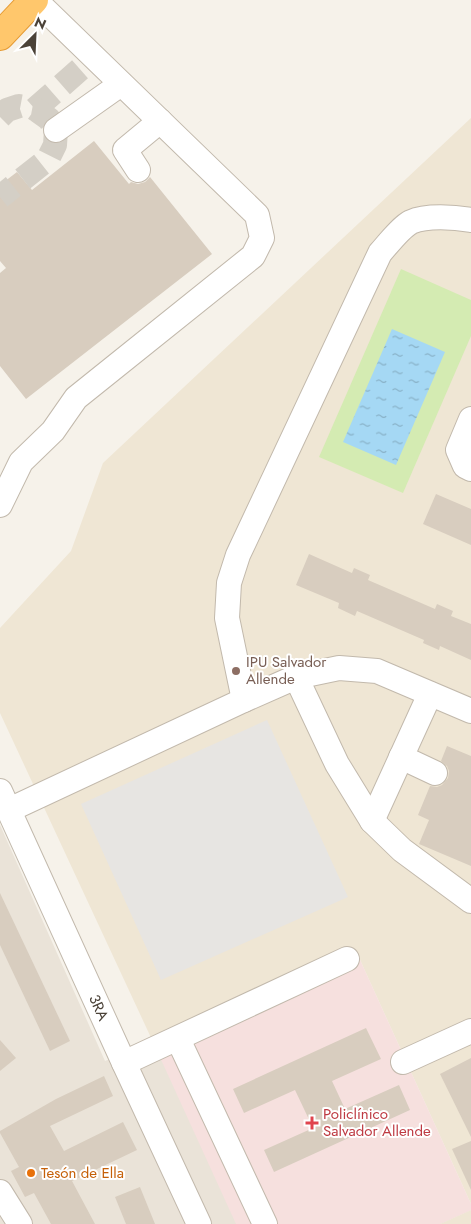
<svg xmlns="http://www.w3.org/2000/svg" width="471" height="1224" viewBox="0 0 471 1224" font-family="Jost,sans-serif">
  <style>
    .residential { fill: #eae3d8 }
    .education { fill: #efe6d4 }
    .medical { fill: #f6e0de }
    .pitch { fill: #d4ebb2 }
    .parking { fill: #e7e5e2 }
    .water { fill: url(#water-ripples) }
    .building { fill: #d8cdbf }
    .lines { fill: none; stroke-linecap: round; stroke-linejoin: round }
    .minor-tunnel { stroke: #d4cfc6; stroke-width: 24; stroke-dasharray: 24 12; stroke-linecap: butt }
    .minor-casing { stroke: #c2b9ac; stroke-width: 26 }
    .highway-casing { stroke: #e59b35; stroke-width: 30 }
    .minor { stroke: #fff; stroke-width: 24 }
    .highway { stroke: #ffc76c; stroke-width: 28 }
    .education-dot { fill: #8d6e63; stroke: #fff; stroke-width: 2 }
    .health-dot { fill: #e0444e; stroke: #fff; stroke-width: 2 }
    .food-dot { fill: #e8710a; stroke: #fff; stroke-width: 2 }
    .labels { text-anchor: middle; stroke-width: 4; stroke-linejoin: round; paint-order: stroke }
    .education-label { font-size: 15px; fill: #785e54; stroke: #fff; text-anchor: start }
    .street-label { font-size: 15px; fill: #4b4238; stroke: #fff }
    .health-label { font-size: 15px; fill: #be3a42; stroke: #fff; text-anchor: start }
    .food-label { font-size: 15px; fill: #c56008; stroke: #fff; text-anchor: start }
  </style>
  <defs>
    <pattern id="water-ripples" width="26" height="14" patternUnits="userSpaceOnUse" patternTransform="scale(1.25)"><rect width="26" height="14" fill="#a5d8f4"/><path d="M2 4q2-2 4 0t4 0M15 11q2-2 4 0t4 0" fill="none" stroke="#88b1c7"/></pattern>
  </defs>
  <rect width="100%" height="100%" fill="#f6f2ea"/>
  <path class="residential" d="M 0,825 L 105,1061 L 153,1042 L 471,1204 L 471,1210 L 440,1224 L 0,1224 Z"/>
  <g class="education">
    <path d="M 471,118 L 471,1204 L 356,951 L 153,1042 L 0,713 L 0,628 L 71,551 L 103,463 Z"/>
    <path d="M 471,1210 L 471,1224 L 440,1224 Z"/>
  </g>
  <path class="medical" d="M 356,951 L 471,1204 L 471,1210 L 440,1224 L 236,1224 L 153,1042 Z"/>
  <path class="pitch" d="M 401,269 L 471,300 L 471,336 L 403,493 L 319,457 Z"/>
  <path class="parking" d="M 267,720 L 348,897 L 161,980 L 81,804 Z"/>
  <path class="water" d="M 392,329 L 445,352 L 396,465 L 343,442 Z"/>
  <g class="building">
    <path d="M 94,141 L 129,184 L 131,182 L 138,184 L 145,182 L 150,177 L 212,254 L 26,399 L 0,366 L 0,273 L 6,268 L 0,261 L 0,185 L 17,172 L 32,190 Z"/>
    <path d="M 436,494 L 471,509 L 471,545 L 423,524 Z"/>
    <path d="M 309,554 L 352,573 L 354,568 L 370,575 L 368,580 L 435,609 L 437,604 L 453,611 L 451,616 L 471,624 L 471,660 L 440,646 L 439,650 L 423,643 L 424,640 L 357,611 L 355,616 L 338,608 L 339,603 L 296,585 Z"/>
    <path d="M 447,746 L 471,756 L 471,866 L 419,844 L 429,820 L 418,815 L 430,786 L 437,787 L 442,785 L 448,778 L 449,771 L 447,766 L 441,761 Z"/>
    <path d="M 0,893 L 70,1041 L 50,1051 L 0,945 Z"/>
    <path d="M 366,1028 L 381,1059 L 332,1081 L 345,1109 L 399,1085 L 410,1110 L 274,1172 L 264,1150 L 313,1128 L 295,1090 L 244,1113 L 233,1089 Z"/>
    <path d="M 0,1040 L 16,1058 L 0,1071 Z"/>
    <path d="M 471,1058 L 471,1137 L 440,1074 Z"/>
    <path d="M 104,1076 L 113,1096 L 50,1126 L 64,1151 L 123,1122 L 137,1150 L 72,1181 L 95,1224 L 51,1224 L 34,1193 L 25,1197 L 11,1171 L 19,1167 L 0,1133 L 0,1131 L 56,1099 Z"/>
    <path d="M 471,1141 L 471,1190 L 452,1149 Z"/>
    <path d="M 140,1187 L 155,1224 L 126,1224 L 115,1197 Z"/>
  </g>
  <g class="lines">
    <g class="minor-tunnel">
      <path d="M 35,109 L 94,57"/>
      <path d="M 0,117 L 7,110 L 19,106 L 35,109 L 49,119 L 56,130 L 55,145 L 48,159 L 0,197"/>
    </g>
    <defs>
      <g id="minor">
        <path d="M 56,130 L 121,84"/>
        <path d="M 138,170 L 125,150 L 160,121"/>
        <path d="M 471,419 L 458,450 L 465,466 L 471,469"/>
        <path d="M 0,505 L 21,462 L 53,431 L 76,398 L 253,256 L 262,238 L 257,215 L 35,0"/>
        <path d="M 296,677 L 337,764 L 372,821 L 402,850 L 471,901"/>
        <path d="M 244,700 L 227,618 L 229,583 L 238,555 L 380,253 C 388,244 401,227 411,222 C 426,215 455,217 471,220"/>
        <path d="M 401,757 L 435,773"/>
        <path id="s1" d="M 0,791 L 124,1063 L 199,1224"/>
        <path d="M 9,810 L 244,700 L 296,677 L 339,668 L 377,671 L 471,711"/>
        <path d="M 372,821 L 430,694"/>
        <path d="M 178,1039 L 265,1224"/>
        <path d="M 403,1062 L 471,1031"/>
        <path d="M 124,1063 L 347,959"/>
        <path d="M 0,1192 L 20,1224"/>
      </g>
      <path id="highway" d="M 0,36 L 34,0"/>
    </defs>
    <use href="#minor" class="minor-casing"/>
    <use href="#highway" class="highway-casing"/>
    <use href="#minor" class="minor"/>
    <use href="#highway" class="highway"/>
  </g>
  <circle class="education-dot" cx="236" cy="671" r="5"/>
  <path class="health-dot" d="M309.5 1115.5h5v5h5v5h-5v5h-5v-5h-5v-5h5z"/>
  <circle class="food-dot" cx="31" cy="1173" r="5"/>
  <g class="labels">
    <g class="education-label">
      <text x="246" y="667">IPU Salvador<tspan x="246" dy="17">Allende</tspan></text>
    </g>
    <g class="street-label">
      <text dy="5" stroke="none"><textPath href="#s1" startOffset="238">3RA</textPath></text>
    </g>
    <g class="health-label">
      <text x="323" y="1119">Policlínico<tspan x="323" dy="17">Salvador Allende</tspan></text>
    </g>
    <g class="food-label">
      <text x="41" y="1178">Tesón de Ella</text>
    </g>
  </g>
  <g transform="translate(35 35) rotate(24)" stroke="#ffffff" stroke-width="4" paint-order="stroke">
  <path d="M0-4L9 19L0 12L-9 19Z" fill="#4b4238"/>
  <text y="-8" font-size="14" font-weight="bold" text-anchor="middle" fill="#4b4238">N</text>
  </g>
</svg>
